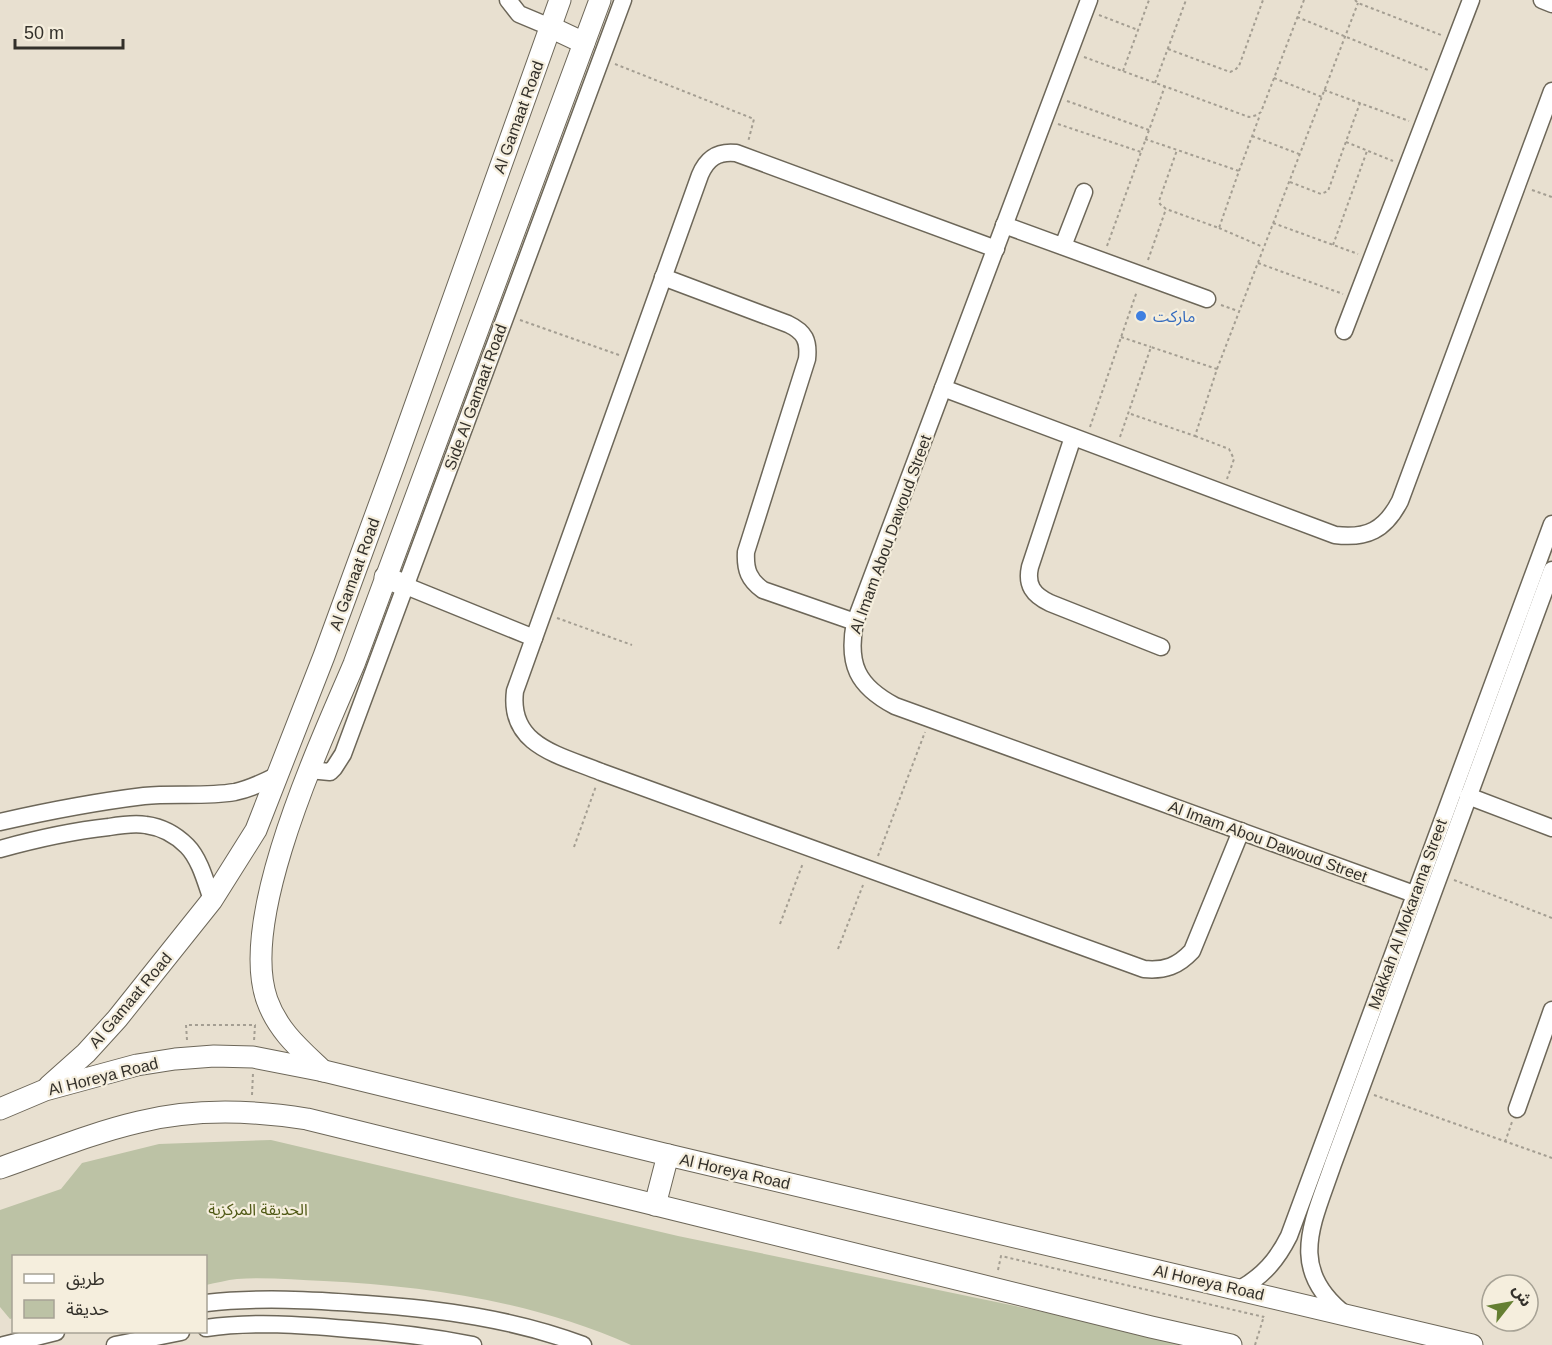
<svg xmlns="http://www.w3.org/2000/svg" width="1552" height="1345" viewBox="0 0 1552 1345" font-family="Helvetica,'Noto Sans Arabic',sans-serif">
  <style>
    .green { fill: #bcc2a5 }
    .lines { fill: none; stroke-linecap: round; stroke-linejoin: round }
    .minor-casing { stroke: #6d6759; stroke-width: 19 }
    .major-casing { stroke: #6d6759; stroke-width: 23 }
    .path { stroke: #a49e92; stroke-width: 2; stroke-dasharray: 3 3; stroke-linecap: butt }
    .minor { stroke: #fff; stroke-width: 16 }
    .major { stroke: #fff; stroke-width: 21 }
    .shop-dot { fill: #3f7fe0; stroke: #f5eedd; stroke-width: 2 }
    .labels { text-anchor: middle; stroke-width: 4.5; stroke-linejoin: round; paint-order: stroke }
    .street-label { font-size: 16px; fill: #33302a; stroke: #f5eedd }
    .shop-label { font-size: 16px; fill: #366cbe; stroke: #f5eedd; text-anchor: start }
    .park-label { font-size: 16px; fill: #505915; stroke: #f5eedd }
  </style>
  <rect width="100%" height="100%" fill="#e8e0d0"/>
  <path class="green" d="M 271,1140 L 678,1236 L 1203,1345 L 631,1345 C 535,1302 428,1286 324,1281 C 296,1280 265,1277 237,1279 C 227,1280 216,1283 206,1285 L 206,1256 L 14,1256 L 13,1318 L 10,1319 L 0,1307 L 0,1210 L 61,1189 L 82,1163 L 159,1144 Z"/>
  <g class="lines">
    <defs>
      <g id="minor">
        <path d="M 508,0 L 519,14 L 550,27"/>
        <path d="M 1089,0 L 855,622 C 847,664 857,686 895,706 L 1414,894"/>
        <path d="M 1542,0 L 1552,4"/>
        <path d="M 1004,225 L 1207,299"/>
        <path d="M 1063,246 L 1084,192"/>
        <path d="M 996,249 L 736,153 C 718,151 707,158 700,175 L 515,691 C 508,746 560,755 601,772 L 1144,969 C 1165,971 1178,966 1192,951 L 1241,831"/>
        <path d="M 663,277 L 788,324 C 805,332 809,341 807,359 L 746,552 C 745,570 749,580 763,590 L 855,622"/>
        <path d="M 1344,331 L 1471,0"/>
        <path d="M 943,388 L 1335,535 C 1367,539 1385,530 1400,501 L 1552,91"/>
        <path d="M 1073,437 L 1030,567 C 1026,585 1033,595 1050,603 L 1161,647"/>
        <path d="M 406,586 L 534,638"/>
        <path d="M 309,770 L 330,772 L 334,768 L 343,754 L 623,0"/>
        <path d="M 1468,796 L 1552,828"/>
        <path d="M 0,822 C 48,811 95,802 144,796 C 174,793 205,797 235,792 C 250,789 264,782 278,775"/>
        <path d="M 0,849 C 36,839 72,831 109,827 C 121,825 134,823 146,825 C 161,827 176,835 187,846 C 200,859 206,883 212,900"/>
        <path d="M 1517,1109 L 1552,1010"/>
        <path d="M 1240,1289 C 1263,1276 1277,1260 1289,1236 L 1552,524"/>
        <path d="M 206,1303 C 259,1297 313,1300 366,1304 C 440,1309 514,1319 583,1345"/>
        <path d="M 1346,1315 C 1286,1269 1313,1223 1333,1164 L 1552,570"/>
        <path d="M 206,1328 C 253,1321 302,1325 349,1329 C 391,1332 432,1337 473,1345"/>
        <path d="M 4,1345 L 56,1332"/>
        <path d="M 115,1345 L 181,1332"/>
      </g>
      <g id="major">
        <path d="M 550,27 L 584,43"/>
        <path d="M 385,577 L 406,586"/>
        <path d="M 323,1071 C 300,1049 278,1031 267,1000 C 238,918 321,742 354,664 L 600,0"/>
        <path d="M 49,1086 L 86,1053 L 117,1019 L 212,900 L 256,830 L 324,656 L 395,462 L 560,0"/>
        <path d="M 0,1109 L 45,1090 L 137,1065 L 175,1059 L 214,1056 L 253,1057 L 324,1071 L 668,1155 L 1472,1345"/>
        <path d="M 0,1168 C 46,1152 92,1133 139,1122 C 195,1108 251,1110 307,1119 L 1151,1327 L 1231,1345"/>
        <path d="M 655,1205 L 668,1155"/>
      </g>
    </defs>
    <use href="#minor" class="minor-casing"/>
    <use href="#major" class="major-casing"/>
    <g class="path">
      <path d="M 1355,0 L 1358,3 L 1441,35"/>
      <path d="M 1099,15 L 1138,30"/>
      <path d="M 1297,17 L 1428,70"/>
      <path d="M 1168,49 L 1230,72 L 1235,70 L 1239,66 L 1263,0"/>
      <path d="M 1084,57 L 1249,117 L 1257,115 L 1261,112 L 1304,0"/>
      <path d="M 615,64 L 754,119 L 748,142"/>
      <path d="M 1123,71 L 1149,0"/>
      <path d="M 1274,78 L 1322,97"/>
      <path d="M 1155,83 L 1186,0"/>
      <path d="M 1324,90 L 1409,121"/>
      <path d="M 1067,101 L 1149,130"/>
      <path d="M 1058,124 L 1141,152"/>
      <path d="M 1252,136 L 1299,154"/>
      <path d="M 1145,139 L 1239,171 L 1219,228 L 1166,209 L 1160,204 L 1159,201 L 1177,150"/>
      <path d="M 1346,142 L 1393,161"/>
      <path d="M 1239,171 L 1260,115"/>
      <path d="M 1290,182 L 1321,194 L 1328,191 L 1360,103"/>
      <path d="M 1532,190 L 1552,197"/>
      <path d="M 1273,223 L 1358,254"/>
      <path d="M 1219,228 L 1263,247"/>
      <path d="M 1333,245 L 1367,151"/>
      <path d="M 1107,246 L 1165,86"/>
      <path d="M 1148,260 L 1166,209"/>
      <path d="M 1258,263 L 1343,294"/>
      <path d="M 1221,305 L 1238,311"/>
      <path d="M 520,320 L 619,355"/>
      <path d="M 1121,337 L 1151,347"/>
      <path d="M 1217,369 L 1358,3"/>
      <path d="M 1090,427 L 1137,291"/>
      <path d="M 1195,436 L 1229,449 L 1234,459 L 1227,479"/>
      <path d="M 1120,437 L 1151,347 L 1217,369 L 1195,436 L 1128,413"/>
      <path d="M 557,618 L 632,645"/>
      <path d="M 574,847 L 596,786"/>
      <path d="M 878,856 L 925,732"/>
      <path d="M 1454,880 L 1552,918"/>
      <path d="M 780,924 L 803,863"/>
      <path d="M 838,949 L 863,885"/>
      <path d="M 187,1040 L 186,1025 L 255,1025 L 254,1041"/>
      <path d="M 252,1095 L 253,1073"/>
      <path d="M 1374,1095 L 1552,1158"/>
      <path d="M 1505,1142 L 1512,1122"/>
      <path d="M 998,1270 L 1001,1256 L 1264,1317"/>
      <path d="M 1255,1345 L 1264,1316"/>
    </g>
    <use href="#minor" class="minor"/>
    <use href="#major" class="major"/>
  </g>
  <circle class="shop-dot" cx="1141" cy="316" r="6"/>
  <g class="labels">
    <g class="street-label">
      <text transform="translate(518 117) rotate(-70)" y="6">Al Gamaat Road</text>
      <text transform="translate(475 397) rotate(-70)" y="6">Side Al Gamaat Road</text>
      <text transform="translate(890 534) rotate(-70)" y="6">Al Imam Abou Dawoud Street</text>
      <text transform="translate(354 574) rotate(-70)" y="6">Al Gamaat Road</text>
      <text transform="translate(1268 841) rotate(20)" y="6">Al Imam Abou Dawoud Street</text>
      <text transform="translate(1407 914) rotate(-70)" y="6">Makkah Al Mokarama Street</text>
      <text transform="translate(130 1000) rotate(-50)" y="6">Al Gamaat Road</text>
      <text transform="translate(103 1076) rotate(-14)" y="6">Al Horeya Road</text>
      <text transform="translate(735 1171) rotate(13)" y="6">Al Horeya Road</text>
      <text transform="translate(1209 1282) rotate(13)" y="6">Al Horeya Road</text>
    </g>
    <g class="shop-label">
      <text x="1153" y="322">ماركت</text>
    </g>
    <g class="park-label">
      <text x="258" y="1215">الحديقة المركزية</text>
    </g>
  </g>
  <rect x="12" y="1255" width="195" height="78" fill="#f5eedd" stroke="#a7a295" stroke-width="1.5"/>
  <rect x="24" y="1274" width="30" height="9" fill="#ffffff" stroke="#a7a295" stroke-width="1.5"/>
  <text x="66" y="1285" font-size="18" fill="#33302a">طريق</text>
  <rect x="24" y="1300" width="30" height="18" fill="#bcc2a5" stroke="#a7a295" stroke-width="1.5"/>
  <text x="66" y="1315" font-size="18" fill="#33302a">حديقة</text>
  <g transform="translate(1510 1303) rotate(59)"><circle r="28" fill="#f5eedd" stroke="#a7a295" stroke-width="1.5"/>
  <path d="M0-4.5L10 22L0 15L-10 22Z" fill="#657f32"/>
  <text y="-9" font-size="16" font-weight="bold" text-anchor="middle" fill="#33302a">ش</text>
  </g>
  <path d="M15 39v9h108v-9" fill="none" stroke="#33302a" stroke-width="3"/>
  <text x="24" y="39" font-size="18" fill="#33302a" stroke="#f5eedd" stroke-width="4.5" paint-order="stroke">50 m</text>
</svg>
